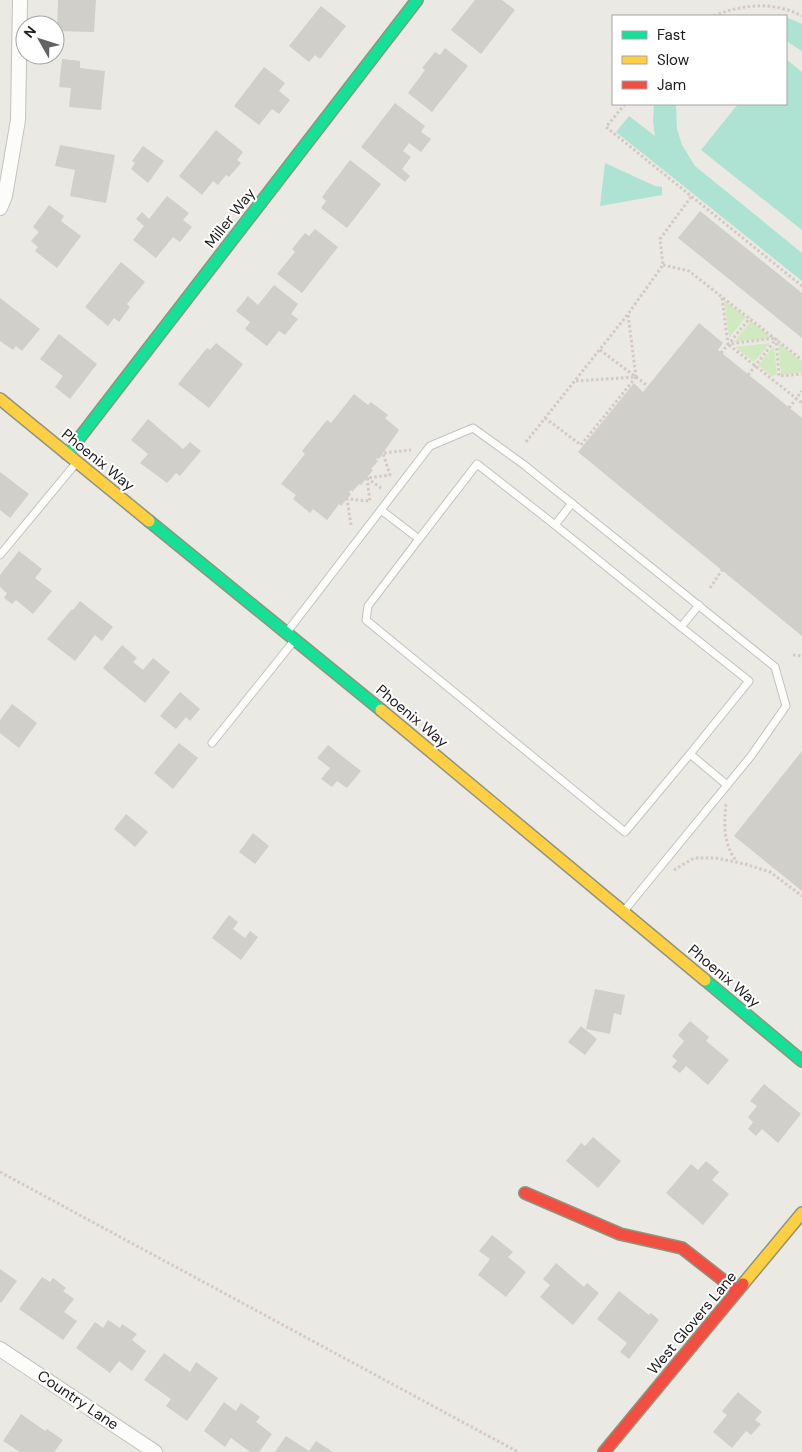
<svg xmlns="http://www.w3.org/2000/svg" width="802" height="1452" viewBox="0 0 802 1452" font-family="'DM Sans',sans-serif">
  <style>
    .grass { fill: #d1e9c1 }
    .pitch { fill: #aee3d3 }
    .building { fill: #d0cfca }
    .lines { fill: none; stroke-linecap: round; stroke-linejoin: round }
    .lane-casing { stroke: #c2c2bf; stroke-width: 9 }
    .street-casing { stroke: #c2c2bf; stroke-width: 16 }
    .fast-casing { stroke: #8f947c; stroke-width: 14 }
    .slow-casing { stroke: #8f947c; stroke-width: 14 }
    .jam-casing { stroke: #8f947c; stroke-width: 14 }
    .path { stroke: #d6c8c3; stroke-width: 3; stroke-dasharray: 2.5 2.5; stroke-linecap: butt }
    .lane { stroke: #fcfcfb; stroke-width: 7 }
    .street { stroke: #fcfcfb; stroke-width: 14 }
    .fast { stroke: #16e098; stroke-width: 11 }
    .slow { stroke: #ffcf43; stroke-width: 11 }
    .jam { stroke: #f24e42; stroke-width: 11 }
    .labels { text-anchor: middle; stroke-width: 4; stroke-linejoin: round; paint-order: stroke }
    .street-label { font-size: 15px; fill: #1b1b1b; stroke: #fff }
  </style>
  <rect width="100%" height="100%" fill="#eae9e3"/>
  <g class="grass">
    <path d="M 724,300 L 746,317 L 729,338 Z"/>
    <path d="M 751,321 L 772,338 L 734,342 Z"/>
    <path d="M 778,342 L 802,362 L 802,372 L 781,375 Z"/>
    <path d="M 770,343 L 754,362 L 735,347 Z"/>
    <path d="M 774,346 L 777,375 L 771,376 L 758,365 Z"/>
  </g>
  <g class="pitch">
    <path d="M 786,17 L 802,24 L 802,51 L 786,41 Z"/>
    <path d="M 786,59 L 802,72 L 802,230 L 701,150 L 738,104 L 786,104 Z"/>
    <path d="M 654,104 L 676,104 L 677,129 L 682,145 L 695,166 L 802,253 L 802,281 L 616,132 L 629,116 L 655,136 L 653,121 Z"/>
    <path d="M 605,163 L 655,186 L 662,187 L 662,195 L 600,206 Z"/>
  </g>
  <g class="building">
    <path d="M 58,0 L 96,0 L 94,32 L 57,31 Z"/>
    <path d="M 475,0 L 502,0 L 515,10 L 481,54 L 451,30 Z"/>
    <path d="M 321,6 L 346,26 L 320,59 L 315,55 L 309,62 L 289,46 Z"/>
    <path d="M 445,48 L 468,66 L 432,112 L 408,93 L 425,70 L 422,68 L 435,52 L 440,55 Z"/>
    <path d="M 62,59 L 80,61 L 80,68 L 105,71 L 101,110 L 69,107 L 71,88 L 59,87 Z"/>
    <path d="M 264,67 L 285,83 L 279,91 L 290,100 L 279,114 L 272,109 L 259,125 L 234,106 Z"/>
    <path d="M 395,103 L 425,126 L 421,132 L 431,139 L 421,152 L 409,143 L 403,151 L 411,157 L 402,169 L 410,176 L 405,182 L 361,147 Z"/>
    <path d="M 216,130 L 243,152 L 237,160 L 241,163 L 229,177 L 226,175 L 218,185 L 213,181 L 202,195 L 179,176 Z"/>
    <path d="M 60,145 L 115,155 L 106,203 L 70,196 L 75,170 L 55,166 Z"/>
    <path d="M 143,146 L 164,161 L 148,183 L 131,169 L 135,163 L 132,161 Z"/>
    <path d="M 350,160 L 381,184 L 347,228 L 321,208 L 326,201 L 322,197 Z"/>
    <path d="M 167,196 L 189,213 L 183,220 L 192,227 L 180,242 L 173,237 L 156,258 L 133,240 L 144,226 L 136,219 L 142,212 L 149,219 Z"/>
    <path d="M 49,205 L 64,216 L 61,221 L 81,236 L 57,268 L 35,251 L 38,247 L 31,241 L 39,232 L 33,227 Z"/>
    <path d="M 700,211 L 802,293 L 802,338 L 678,238 Z"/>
    <path d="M 315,229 L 338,247 L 302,293 L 277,274 L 295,252 L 292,249 L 305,233 L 309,236 Z"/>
    <path d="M 121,262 L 145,282 L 127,304 L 130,307 L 119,322 L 114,318 L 108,326 L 85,307 Z"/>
    <path d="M 274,285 L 298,304 L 291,314 L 298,319 L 285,335 L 279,331 L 267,346 L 245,329 L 250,322 L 236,311 L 248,296 L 258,305 Z"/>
    <path d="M 0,298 L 40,329 L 22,351 L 16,346 L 13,350 L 0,341 Z"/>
    <path d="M 699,323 L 723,343 L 718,350 L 802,418 L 802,636 L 578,452 L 634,383 L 643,392 Z"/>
    <path d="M 59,334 L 97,364 L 70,399 L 55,387 L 63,376 L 40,359 Z"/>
    <path d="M 216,343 L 243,364 L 209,408 L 178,384 L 207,348 L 210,350 Z"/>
    <path d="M 354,394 L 368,405 L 371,402 L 388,415 L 385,418 L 399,430 L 379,459 L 377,458 L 376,459 L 378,461 L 371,469 L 373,470 L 361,485 L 359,484 L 352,492 L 351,490 L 349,492 L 351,494 L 341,506 L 339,504 L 327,520 L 313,509 L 310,513 L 293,499 L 296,495 L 281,484 L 305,454 L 302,451 L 327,420 L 331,423 Z"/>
    <path d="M 148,419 L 183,449 L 190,442 L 201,451 L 180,476 L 176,473 L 167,483 L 140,463 L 148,454 L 131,440 Z"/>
    <path d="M 0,472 L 29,494 L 10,518 L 0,510 Z"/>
    <path d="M 19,551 L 42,569 L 35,578 L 52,591 L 33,614 L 16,600 L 12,604 L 4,598 L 7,593 L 0,587 L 0,575 Z"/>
    <path d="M 80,601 L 113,627 L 102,641 L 95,635 L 75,661 L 47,639 L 72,609 L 73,610 Z"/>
    <path d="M 122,645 L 137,658 L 133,662 L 143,670 L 153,658 L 170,672 L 145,703 L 103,668 Z"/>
    <path d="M 180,692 L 200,709 L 190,721 L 186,717 L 176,729 L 160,716 Z"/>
    <path d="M 12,704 L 37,723 L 19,748 L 0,733 L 0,720 Z"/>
    <path d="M 179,743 L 198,758 L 173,789 L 154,773 Z"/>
    <path d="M 328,745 L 361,771 L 347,788 L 337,781 L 332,787 L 321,779 L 330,768 L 317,758 Z"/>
    <path d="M 802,751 L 802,891 L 734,836 Z"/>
    <path d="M 126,814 L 148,832 L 135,847 L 114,829 Z"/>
    <path d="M 253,833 L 269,846 L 255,864 L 239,852 Z"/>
    <path d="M 229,915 L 238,922 L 233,929 L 245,938 L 250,931 L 258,937 L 241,960 L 212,938 Z"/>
    <path d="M 595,989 L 625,995 L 621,1015 L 614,1013 L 610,1034 L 586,1029 Z"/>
    <path d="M 690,1021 L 709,1037 L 706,1041 L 729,1060 L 708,1085 L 686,1066 L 680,1073 L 672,1067 L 677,1061 L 672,1056 L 684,1041 L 678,1035 Z"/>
    <path d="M 581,1026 L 597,1039 L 585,1055 L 568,1042 Z"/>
    <path d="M 764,1084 L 801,1114 L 778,1143 L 762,1129 L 756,1136 L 748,1129 L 753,1122 L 748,1117 L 757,1106 L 750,1101 Z"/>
    <path d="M 593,1137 L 621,1161 L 598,1188 L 566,1161 L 581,1143 L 585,1146 Z"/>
    <path d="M 706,1161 L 719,1172 L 712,1180 L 729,1194 L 703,1225 L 666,1193 L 691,1164 L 698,1170 Z"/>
    <path d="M 492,1235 L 513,1252 L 508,1257 L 526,1272 L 506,1297 L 478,1275 L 490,1259 L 479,1251 Z"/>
    <path d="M 556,1263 L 584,1287 L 587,1283 L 599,1293 L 573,1325 L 540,1297 L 550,1285 L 543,1279 Z"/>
    <path d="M 0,1269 L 17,1281 L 1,1303 L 0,1302 Z"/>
    <path d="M 42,1277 L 50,1282 L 53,1278 L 66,1288 L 63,1291 L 74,1299 L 64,1312 L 77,1321 L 63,1340 L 19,1309 Z"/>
    <path d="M 619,1291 L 649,1315 L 651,1313 L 659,1320 L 629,1359 L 620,1352 L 627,1343 L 597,1319 Z"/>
    <path d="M 108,1320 L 120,1328 L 122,1324 L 137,1334 L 132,1340 L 146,1351 L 132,1371 L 119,1361 L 110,1373 L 76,1348 L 95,1322 L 103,1328 Z"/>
    <path d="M 164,1353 L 190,1372 L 196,1362 L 218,1378 L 187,1421 L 166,1406 L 171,1399 L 144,1380 Z"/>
    <path d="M 738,1392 L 762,1412 L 755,1420 L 761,1424 L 751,1435 L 746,1431 L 732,1448 L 713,1432 L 727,1415 L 722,1411 Z"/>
    <path d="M 224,1402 L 236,1411 L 241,1403 L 260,1417 L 256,1422 L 272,1434 L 259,1452 L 250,1452 L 231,1438 L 225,1447 L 204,1431 Z"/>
    <path d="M 21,1414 L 45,1431 L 47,1429 L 63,1440 L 54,1452 L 20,1452 L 3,1441 Z"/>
    <path d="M 286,1436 L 309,1451 L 316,1441 L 333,1452 L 275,1452 Z"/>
  </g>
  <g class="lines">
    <defs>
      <g id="lane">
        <path d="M 572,503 L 555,525 L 681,627 L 699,605"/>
        <path d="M 381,510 L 419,539 L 368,606 L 366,620 L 625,832 L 690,754 L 727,785"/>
        <path d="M 419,539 L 477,464 L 555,525"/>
        <path d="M 0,555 L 77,462"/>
        <path d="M 681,627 L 749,681 L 690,754"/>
        <path d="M 287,632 L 430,446 L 473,428 L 523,464 L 775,667 L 786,706 L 751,756 L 624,911"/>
        <path d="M 212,743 L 293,642"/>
      </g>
      <g id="street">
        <path d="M 0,208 L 5,196 L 18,120 L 20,0"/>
        <path d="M 0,1349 L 155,1452"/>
      </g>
      <g id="fast">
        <path d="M 67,454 L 417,0"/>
        <path d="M 149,521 L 381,710"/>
        <path d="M 705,980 L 802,1061"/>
      </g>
      <g id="slow">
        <path d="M 0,399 L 149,521"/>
        <path d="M 381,710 L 705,980"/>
        <path d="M 743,1284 L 802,1213"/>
      </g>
      <g id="jam">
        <path d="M 525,1193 L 620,1234 L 682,1248 L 737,1291"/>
        <path d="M 604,1452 L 743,1284"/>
      </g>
    </defs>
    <use href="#lane" class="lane-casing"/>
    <use href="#street" class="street-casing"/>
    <use href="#fast" class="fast-casing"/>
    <use href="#slow" class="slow-casing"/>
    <use href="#jam" class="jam-casing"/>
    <g class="path">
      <path d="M 714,16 C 742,4 774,1 802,16"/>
      <path d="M 625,104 L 606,127 L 802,286"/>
      <path d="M 663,265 L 689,271 L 802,360"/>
      <path d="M 722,298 L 728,344 L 776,338 L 779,376 L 802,374"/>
      <path d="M 729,345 L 802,403"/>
      <path d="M 600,350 L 648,386"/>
      <path d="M 721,353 L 750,318"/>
      <path d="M 748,375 L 776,339"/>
      <path d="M 576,381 L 636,377 L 628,314"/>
      <path d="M 789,408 L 802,391"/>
      <path d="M 545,418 L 581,445 L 636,377"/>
      <path d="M 526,442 L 628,314 L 663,265 L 660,239 L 691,197"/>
      <path d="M 367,478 L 381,488"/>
      <path d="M 351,525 L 347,499 L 370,501 L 367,478 L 390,475 L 383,453 L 411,450"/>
      <path d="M 710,588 L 722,570"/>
      <path d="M 793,655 L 802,656"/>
      <path d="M 726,804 C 724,825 723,844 737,862"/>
      <path d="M 674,870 L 694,858 L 716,858 L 745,864 L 770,872 L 802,896"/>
      <path d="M 0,1172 L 518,1452"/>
    </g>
    <use href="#lane" class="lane"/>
    <use href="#street" class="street"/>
    <use href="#fast" class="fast"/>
    <use href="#slow" class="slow"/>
    <use href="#jam" class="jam"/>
  </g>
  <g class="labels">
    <g class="street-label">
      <text transform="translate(230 218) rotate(-52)" y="5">Miller Way</text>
      <text transform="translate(98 460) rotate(39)" y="5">Phoenix Way</text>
      <text transform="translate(412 716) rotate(40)" y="5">Phoenix Way</text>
      <text transform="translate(724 976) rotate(40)" y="5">Phoenix Way</text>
      <text transform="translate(692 1323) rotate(-50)" y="5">West Glovers Lane</text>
      <text transform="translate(78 1400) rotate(34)" y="5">Country Lane</text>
    </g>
  </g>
  <rect x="612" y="15" width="175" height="90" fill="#ffffff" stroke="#a4a4a4"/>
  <rect x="622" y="31" width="25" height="8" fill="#16e098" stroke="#a4a4a4"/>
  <text x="657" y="40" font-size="15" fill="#1b1b1b">Fast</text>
  <rect x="622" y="56" width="25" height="8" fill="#ffcf43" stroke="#a4a4a4"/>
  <text x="657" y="65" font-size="15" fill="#1b1b1b">Slow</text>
  <rect x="622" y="81" width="25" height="8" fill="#f24e42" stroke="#a4a4a4"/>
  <text x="657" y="90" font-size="15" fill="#1b1b1b">Jam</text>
  <g transform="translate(40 40) rotate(309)"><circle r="24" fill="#ffffff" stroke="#a4a4a4"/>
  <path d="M0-4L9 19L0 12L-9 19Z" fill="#636361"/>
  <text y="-8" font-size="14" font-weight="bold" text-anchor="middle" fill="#1b1b1b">N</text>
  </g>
</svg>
